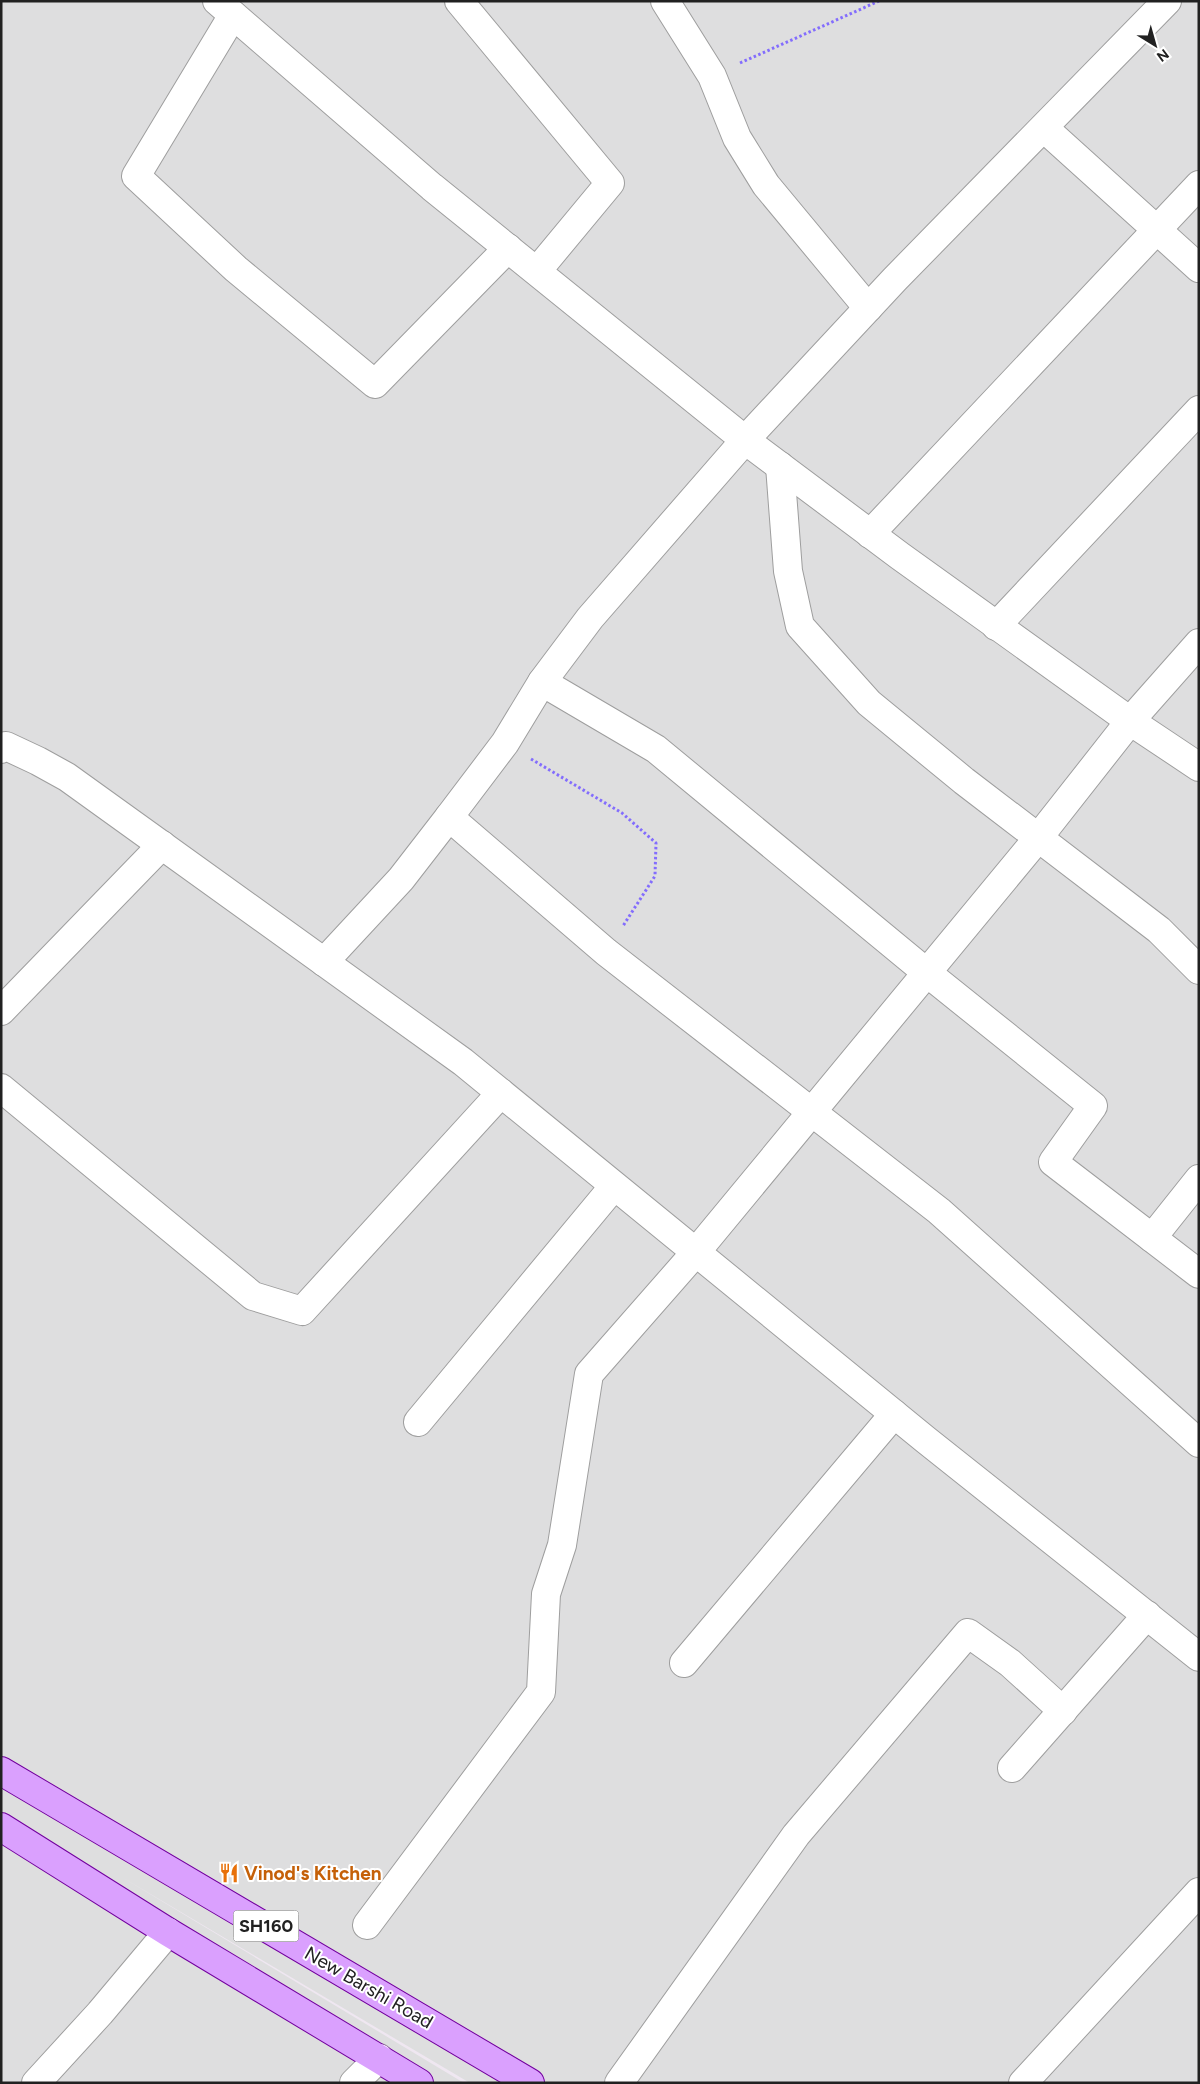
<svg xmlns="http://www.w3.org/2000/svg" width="1200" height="2084" viewBox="0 0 1200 2084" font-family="Figtree,sans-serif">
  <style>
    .residential { fill: #dededf }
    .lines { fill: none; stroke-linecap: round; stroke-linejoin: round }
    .minor-casing { stroke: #9e9e9e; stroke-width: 30 }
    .major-casing { stroke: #72009e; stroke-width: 30 }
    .path { stroke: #836dfd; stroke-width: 3; stroke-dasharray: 2.5 2.5; stroke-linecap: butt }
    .minor { stroke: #fff; stroke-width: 28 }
    .major { stroke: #daa0fe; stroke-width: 28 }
    .labels { text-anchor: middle; stroke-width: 4; stroke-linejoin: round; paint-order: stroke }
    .shield { fill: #fff; stroke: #646464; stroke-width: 1 }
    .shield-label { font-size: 18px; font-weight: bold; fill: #212121 }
    .food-label { font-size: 19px; font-weight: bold; fill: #c56008; stroke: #fff; text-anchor: start }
    .street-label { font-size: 19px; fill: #212121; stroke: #fff }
  </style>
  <rect width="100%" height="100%" fill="#efe7f1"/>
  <path class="residential" d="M 1,1 L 1199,1 L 1199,2083 L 470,2083 L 120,1876 L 464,2083 L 1,2083 Z"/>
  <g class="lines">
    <defs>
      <g id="minor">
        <path d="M 217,1 L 432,187 L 745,440 L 900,556 L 1130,721 L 1199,767"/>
        <path d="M 459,1 L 610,183 L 537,271"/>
        <path d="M 665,1 L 712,76 L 737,138 L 766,185 L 868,308"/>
        <path d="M 233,15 L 136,176 L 236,269 L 375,384 L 508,248"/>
        <path d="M 1044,128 L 1199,268"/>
        <path d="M 780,466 L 788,571 L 800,626 L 869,703 L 964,781 L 1159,930 L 1199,970"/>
        <path d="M 870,534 L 1199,185"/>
        <path d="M 996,626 L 1199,410"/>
        <path d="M 542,682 L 656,749 L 926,972 L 1093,1106 L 1053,1162 L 1199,1274"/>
        <path d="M 1,749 L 6,746 L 38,761 L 67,777 L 463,1062 L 926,1440 L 1199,1657"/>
        <path d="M 449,817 L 505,743 L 542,682 L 590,618 L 745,440 L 895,279 L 1167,1"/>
        <path d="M 324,962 L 401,879 L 449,817 L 606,952 L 939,1211 L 1199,1443"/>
        <path d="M 1,1011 L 162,845"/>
        <path d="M 1,1088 L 253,1296 L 302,1311 L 501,1093"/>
        <path d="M 1152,1238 L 1199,1179"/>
        <path d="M 418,1422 L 614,1186"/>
        <path d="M 684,1663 L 894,1414"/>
        <path d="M 1012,1768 L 1147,1615"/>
        <path d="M 367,1925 L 541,1692 L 546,1594 L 562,1545 L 589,1374 L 696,1252 L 1038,838 L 1130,721 L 1199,643"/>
        <path d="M 36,2083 L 100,2013 L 168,1932"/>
        <path d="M 354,2083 L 379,2058"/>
        <path d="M 619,2083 L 796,1835 L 968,1633 L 1010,1663 L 1063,1711"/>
        <path d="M 1023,2083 L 1199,1892"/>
      </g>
      <g id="major">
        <path d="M 1,1771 L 530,2083"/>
        <path d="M 1,1827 L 168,1932 L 419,2083"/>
      </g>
    </defs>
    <use href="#minor" class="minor-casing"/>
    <use href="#major" class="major-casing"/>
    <g class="path">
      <path d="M 740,63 L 879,1"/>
      <path d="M 531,759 L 622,813 L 656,843 L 655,876 L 623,926"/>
    </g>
    <use href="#minor" class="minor"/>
    <use href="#major" class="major"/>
  </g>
  <defs>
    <symbol id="restaurant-bare" viewBox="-9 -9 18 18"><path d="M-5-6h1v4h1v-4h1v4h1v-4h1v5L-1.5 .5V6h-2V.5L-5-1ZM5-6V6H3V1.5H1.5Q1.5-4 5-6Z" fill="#e8710a" stroke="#fff" stroke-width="2.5" paint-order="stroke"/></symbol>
  </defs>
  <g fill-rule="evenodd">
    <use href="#restaurant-bare" x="215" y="1859" width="28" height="28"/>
  </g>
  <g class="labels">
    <rect class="shield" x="233.5" y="1910.5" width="65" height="31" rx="4"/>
    <g class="shield-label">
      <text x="266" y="1932">SH160</text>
    </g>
    <g class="food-label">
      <text x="244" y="1880">Vinod's Kitchen</text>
    </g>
    <g class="street-label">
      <text transform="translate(369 1987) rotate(30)" y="7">New Barshi Road</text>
    </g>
  </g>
  <rect width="1200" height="2084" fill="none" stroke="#212121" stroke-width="5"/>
  <g transform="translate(1155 45) rotate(143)" stroke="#ffffff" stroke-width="4" paint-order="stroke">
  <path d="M0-4L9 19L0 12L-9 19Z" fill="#212121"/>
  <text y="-8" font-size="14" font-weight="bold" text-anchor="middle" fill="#212121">N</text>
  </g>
</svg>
